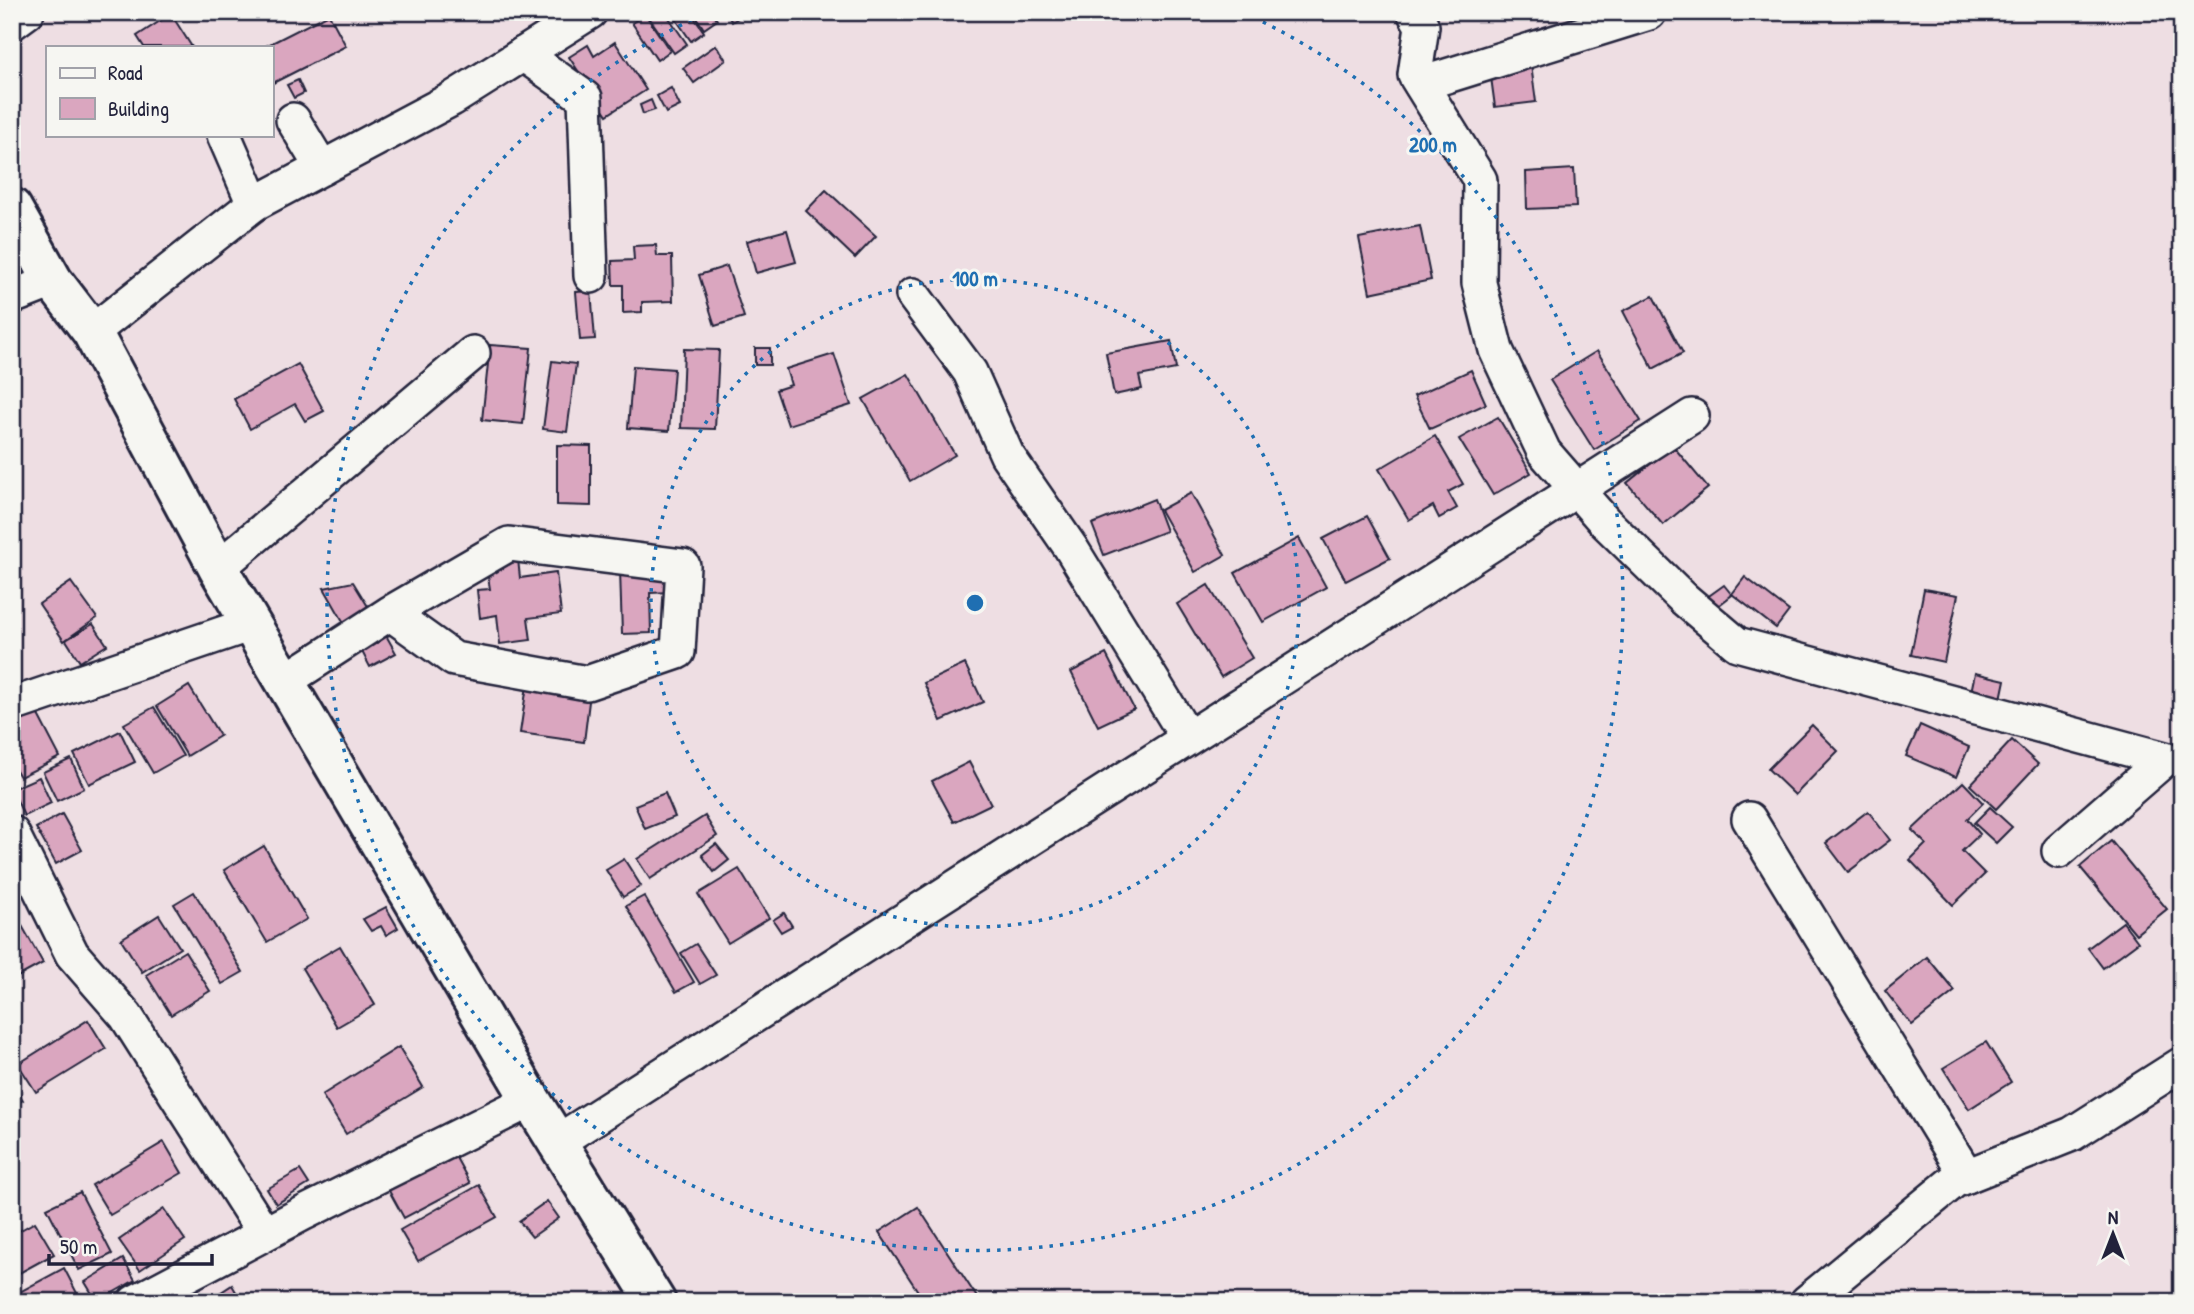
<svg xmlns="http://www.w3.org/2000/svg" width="2194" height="1314" viewBox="0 0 2194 1314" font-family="'Patrick Hand',sans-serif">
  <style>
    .building { fill: #daa6bf; stroke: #22223b; stroke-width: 2 }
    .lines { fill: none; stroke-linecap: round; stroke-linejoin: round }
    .minor-casing { stroke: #22223b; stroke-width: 38 }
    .major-casing { stroke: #22223b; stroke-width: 44 }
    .minor { stroke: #f6f6f2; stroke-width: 33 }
    .major { stroke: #f6f6f2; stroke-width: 38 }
    .ring { fill: none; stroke: #1f6fb2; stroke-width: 3.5; stroke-dasharray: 3.5 7 }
    .centre { fill: #1f6fb2; stroke: #f6f6f2; stroke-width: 3.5 }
    .ring-label { font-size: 21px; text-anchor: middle; font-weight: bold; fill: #1f6fb2; stroke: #f6f6f2; stroke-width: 6; stroke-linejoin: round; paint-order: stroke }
  </style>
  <rect width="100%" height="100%" fill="#eedee3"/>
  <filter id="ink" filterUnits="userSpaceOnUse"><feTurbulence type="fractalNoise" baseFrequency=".0143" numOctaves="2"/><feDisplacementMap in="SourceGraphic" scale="14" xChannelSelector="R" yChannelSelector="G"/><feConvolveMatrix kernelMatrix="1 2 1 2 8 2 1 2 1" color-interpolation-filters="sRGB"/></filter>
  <g filter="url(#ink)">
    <g class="building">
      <path d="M 653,12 L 665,12 L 687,44 L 674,53 L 648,16 Z"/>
      <path d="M 671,12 L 690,12 L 704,32 L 691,41 Z"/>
      <path d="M 693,12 L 712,12 L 717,20 L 704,29 Z"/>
      <path d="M 725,12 L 747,12 L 732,22 Z"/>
      <path d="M 171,14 L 192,47 L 144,47 L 137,36 Z"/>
      <path d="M 329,14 L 346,46 L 271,84 L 271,47 L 264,47 Z"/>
      <path d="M 645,14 L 670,51 L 657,60 L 632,23 Z"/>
      <path d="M 615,42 L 646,90 L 607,115 L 569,57 L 588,45 L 594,56 Z"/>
      <path d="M 716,45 L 726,60 L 694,83 L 683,68 Z"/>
      <path d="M 1531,65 L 1536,102 L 1495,107 L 1490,70 Z"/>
      <path d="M 298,80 L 304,93 L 294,98 L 287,85 Z"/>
      <path d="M 671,88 L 680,106 L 666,113 L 657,96 Z"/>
      <path d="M 651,100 L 655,110 L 643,114 L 640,105 Z"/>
      <path d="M 1574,169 L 1576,207 L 1527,209 L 1526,172 Z"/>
      <path d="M 826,190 L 876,236 L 855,258 L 806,211 Z"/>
      <path d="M 1420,226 L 1431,280 L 1370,293 L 1359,238 Z"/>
      <path d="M 787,230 L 796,262 L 756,273 L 747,241 Z"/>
      <path d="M 656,245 L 657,256 L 672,256 L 673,301 L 642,302 L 642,312 L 623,313 L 623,285 L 613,285 L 612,261 L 634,260 L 633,246 Z"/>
      <path d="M 727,266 L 744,317 L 715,326 L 699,275 Z"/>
      <path d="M 591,291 L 595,339 L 580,340 L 576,292 Z"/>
      <path d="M 1653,296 L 1683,353 L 1653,369 L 1623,311 Z"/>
      <path d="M 1171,341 L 1176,369 L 1139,376 L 1142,389 L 1114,395 L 1106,353 Z"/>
      <path d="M 490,345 L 531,348 L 523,424 L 482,420 Z"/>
      <rect x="755" y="348" width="15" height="17"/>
      <path d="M 684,349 L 719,350 L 715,429 L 681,428 Z"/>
      <path d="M 1597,351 L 1641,421 L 1594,450 L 1550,380 Z"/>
      <path d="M 834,354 L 851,405 L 788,425 L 776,390 L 791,385 L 786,369 Z"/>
      <path d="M 552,361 L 576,364 L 567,432 L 543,429 Z"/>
      <path d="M 298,364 L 324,411 L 305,421 L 295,404 L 250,429 L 234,399 Z"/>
      <path d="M 633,366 L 674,369 L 669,431 L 628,428 Z"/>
      <path d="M 1471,370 L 1486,404 L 1430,429 L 1414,396 Z"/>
      <path d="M 908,374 L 955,455 L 910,481 L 863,399 Z"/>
      <path d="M 1498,417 L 1531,473 L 1493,495 L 1459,439 Z"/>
      <path d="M 1435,436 L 1463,484 L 1448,492 L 1457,508 L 1439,518 L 1433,506 L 1409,520 L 1379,469 Z"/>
      <path d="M 557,445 L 591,446 L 591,506 L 557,505 Z"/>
      <path d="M 1673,446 L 1708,488 L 1663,525 L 1627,483 Z"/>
      <path d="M 1191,493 L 1225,555 L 1195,572 L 1160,510 Z"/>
      <path d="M 1154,499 L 1166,531 L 1104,555 L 1092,524 Z"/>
      <path d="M 1367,516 L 1390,558 L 1346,581 L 1323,539 Z"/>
      <path d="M 1299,538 L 1326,587 L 1263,622 L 1235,573 Z"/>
      <path d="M 518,559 L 520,578 L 556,573 L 561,614 L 528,618 L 531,640 L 500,644 L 497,615 L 480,618 L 477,590 L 490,589 L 486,564 Z"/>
      <path d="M 669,568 L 670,592 L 650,593 L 651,633 L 622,634 L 620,570 Z"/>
      <path d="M 1745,577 L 1789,611 L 1776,628 L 1732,594 Z"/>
      <path d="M 71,582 L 97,618 L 64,641 L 39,604 Z"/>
      <path d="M 353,582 L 372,613 L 347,628 L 324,588 Z"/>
      <path d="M 1208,585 L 1252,658 L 1221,677 L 1177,604 Z"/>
      <path d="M 1724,585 L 1732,595 L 1714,609 L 1706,598 Z"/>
      <path d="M 1924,589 L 1958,595 L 1944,662 L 1911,655 Z"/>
      <path d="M 93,624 L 107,645 L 80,662 L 66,640 Z"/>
      <path d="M 383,630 L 396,653 L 370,667 L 358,644 Z"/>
      <path d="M 1106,654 L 1134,709 L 1098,726 L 1071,672 Z"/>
      <path d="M 965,664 L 983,702 L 941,721 L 924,683 Z"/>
      <path d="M 1975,673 L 2005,680 L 2001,699 L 1971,692 Z"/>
      <path d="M 527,685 L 590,693 L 584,742 L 520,733 Z"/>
      <path d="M 189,686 L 220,736 L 187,756 L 157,706 Z"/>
      <path d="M 154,707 L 183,756 L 153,773 L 124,724 Z"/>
      <path d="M 36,711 L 60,757 L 20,777 L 12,763 L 12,725 Z"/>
      <path d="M 1812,725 L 1838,751 L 1795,795 L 1768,769 Z"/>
      <path d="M 1920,725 L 1969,747 L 1956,777 L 1906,756 Z"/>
      <path d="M 120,731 L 135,762 L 89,784 L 74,754 Z"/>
      <path d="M 2012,740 L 2038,764 L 1996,809 L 1970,785 Z"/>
      <path d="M 71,759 L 84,788 L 57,801 L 43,772 Z"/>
      <path d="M 969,762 L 991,804 L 954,822 L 932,781 Z"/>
      <path d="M 39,777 L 51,803 L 24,816 L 15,796 L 12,797 L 12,789 Z"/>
      <path d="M 1963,782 L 1983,803 L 1967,819 L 1980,834 L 1962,851 L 1985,874 L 1953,905 L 1910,860 L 1926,844 L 1912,830 Z"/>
      <path d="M 665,793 L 675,817 L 645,829 L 635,805 Z"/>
      <path d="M 1990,807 L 2012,827 L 1996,843 L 1974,823 Z"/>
      <path d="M 1868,811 L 1890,840 L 1848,872 L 1826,843 Z"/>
      <path d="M 62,814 L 82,850 L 56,864 L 36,828 Z"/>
      <path d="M 705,816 L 717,836 L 650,879 L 637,859 Z"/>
      <path d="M 2111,841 L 2167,909 L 2136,934 L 2080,867 Z"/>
      <path d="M 716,844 L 729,860 L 714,872 L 702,855 Z"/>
      <path d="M 264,846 L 307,919 L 267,942 L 224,870 Z"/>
      <path d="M 624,859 L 641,886 L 623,897 L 606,870 Z"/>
      <path d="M 739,869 L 769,918 L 728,943 L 698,894 Z"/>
      <path d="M 194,892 L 243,972 L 222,984 L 174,904 Z"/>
      <path d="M 644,896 L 694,982 L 676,992 L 626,906 Z"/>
      <path d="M 386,907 L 398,928 L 386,935 L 381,926 L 371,931 L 363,919 Z"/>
      <path d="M 12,908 L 43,963 L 12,980 Z"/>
      <path d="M 784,913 L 792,926 L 781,932 L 773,920 Z"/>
      <path d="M 159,915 L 180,948 L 142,972 L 121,939 Z"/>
      <path d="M 2123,922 L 2138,942 L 2103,968 L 2088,948 Z"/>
      <path d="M 696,944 L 716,975 L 700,984 L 681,953 Z"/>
      <path d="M 340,946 L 375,1005 L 337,1027 L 302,968 Z"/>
      <path d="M 185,951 L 210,991 L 171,1015 L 146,975 Z"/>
      <path d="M 1927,957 L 1955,991 L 1912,1025 L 1885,991 Z"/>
      <path d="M 88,1020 L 106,1049 L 36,1092 L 18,1064 Z"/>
      <path d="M 1986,1042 L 2011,1082 L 1969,1109 L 1943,1068 Z"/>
      <path d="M 399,1047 L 423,1087 L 346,1134 L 322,1095 Z"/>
      <path d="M 12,1081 L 23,1100 L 12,1106 Z"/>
      <path d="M 164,1142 L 182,1173 L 110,1215 L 92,1185 Z"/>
      <path d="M 454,1154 L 470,1183 L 404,1218 L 388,1189 Z"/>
      <path d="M 300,1170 L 309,1184 L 276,1204 L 267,1189 Z"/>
      <path d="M 479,1185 L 497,1217 L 418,1261 L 400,1230 Z"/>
      <path d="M 80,1192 L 112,1254 L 79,1270 L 47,1208 Z"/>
      <path d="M 547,1201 L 559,1218 L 532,1237 L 519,1221 Z"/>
      <path d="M 918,1207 L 980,1302 L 925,1302 L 879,1232 Z"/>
      <path d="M 164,1209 L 185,1240 L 140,1270 L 119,1240 Z"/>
      <path d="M 35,1222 L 54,1254 L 12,1277 L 12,1235 Z"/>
      <path d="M 123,1259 L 135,1280 L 97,1302 L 85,1282 Z"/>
      <path d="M 64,1268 L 79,1297 L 70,1302 L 12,1302 L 12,1296 Z"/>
      <path d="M 232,1285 L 242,1302 L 206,1302 Z"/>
    </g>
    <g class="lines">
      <defs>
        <g id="minor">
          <path d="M 1414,12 L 1422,26 L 1415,75 L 1480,180 L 1479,283 L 1496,350 L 1544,452 L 1605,522 L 1684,599 L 1737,644 L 2165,759 L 2059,851"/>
          <path d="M 12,23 L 27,12"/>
          <path d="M 523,54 L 585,98 L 591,276"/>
          <path d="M 1421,84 L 1649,13"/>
          <path d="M 293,120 L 322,168"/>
          <path d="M 224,135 L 254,204"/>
          <path d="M 913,295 L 970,372 L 1007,455 L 1071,548 L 1187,737"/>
          <path d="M 12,297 L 53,281"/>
          <path d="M 92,332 L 254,204 L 452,99 L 590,12"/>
          <path d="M 218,568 L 473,353"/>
          <path d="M 285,681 L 390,613 L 509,544 L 683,566 L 678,652 L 587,683 L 454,659 L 390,613"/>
          <path d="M 12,705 L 251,624"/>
          <path d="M 1749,819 L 1967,1176"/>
          <path d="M 12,833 L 72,954 L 126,1016 L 264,1233"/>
          <path d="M 557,1142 L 1692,416"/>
          <path d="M 135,1302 L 304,1213 L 531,1100"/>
          <path d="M 1807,1302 L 1954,1181 L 2072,1134 L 2182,1064"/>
        </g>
        <path id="major" d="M 12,208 L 53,281 L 92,332 L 218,568 L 531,1100 L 656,1302"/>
      </defs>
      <use href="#minor" class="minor-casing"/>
      <use href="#major" class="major-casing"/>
      <use href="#minor" class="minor"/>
      <use href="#major" class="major"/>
    </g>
  </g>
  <g class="ring">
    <circle cx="975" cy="603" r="324"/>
    <path d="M1244 13A648 648 0 1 1 706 13"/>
  </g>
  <circle cx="975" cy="603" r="10" class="centre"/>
  <g class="ring-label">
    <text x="1433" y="152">200 m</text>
    <text x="975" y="286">100 m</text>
  </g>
  <rect width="2194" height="1314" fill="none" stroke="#f6f6f2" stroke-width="42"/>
  <rect x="21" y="21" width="2152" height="1272" fill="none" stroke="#22223b" stroke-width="2.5" filter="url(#ink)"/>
  <rect x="46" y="46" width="228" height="91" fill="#f6f6f2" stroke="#a1a1a9" stroke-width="2"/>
  <rect x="60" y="68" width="35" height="10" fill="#f6f6f2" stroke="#a1a1a9" stroke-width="2"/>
  <text x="108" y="80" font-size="21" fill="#22223b">Road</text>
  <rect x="60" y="98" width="35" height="21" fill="#daa6bf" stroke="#a1a1a9" stroke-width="2"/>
  <text x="108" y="116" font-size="21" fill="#22223b">Building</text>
  <g transform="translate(2113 1234)" stroke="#f6f6f2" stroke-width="5" paint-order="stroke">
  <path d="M0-5L12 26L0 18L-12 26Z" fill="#22223b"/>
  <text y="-10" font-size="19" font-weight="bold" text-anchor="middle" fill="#22223b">N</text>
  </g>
  <path d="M49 1254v10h163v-10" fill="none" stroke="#22223b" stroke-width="3.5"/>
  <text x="60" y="1254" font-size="21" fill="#22223b" stroke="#f6f6f2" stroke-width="5" paint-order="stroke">50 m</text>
</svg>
